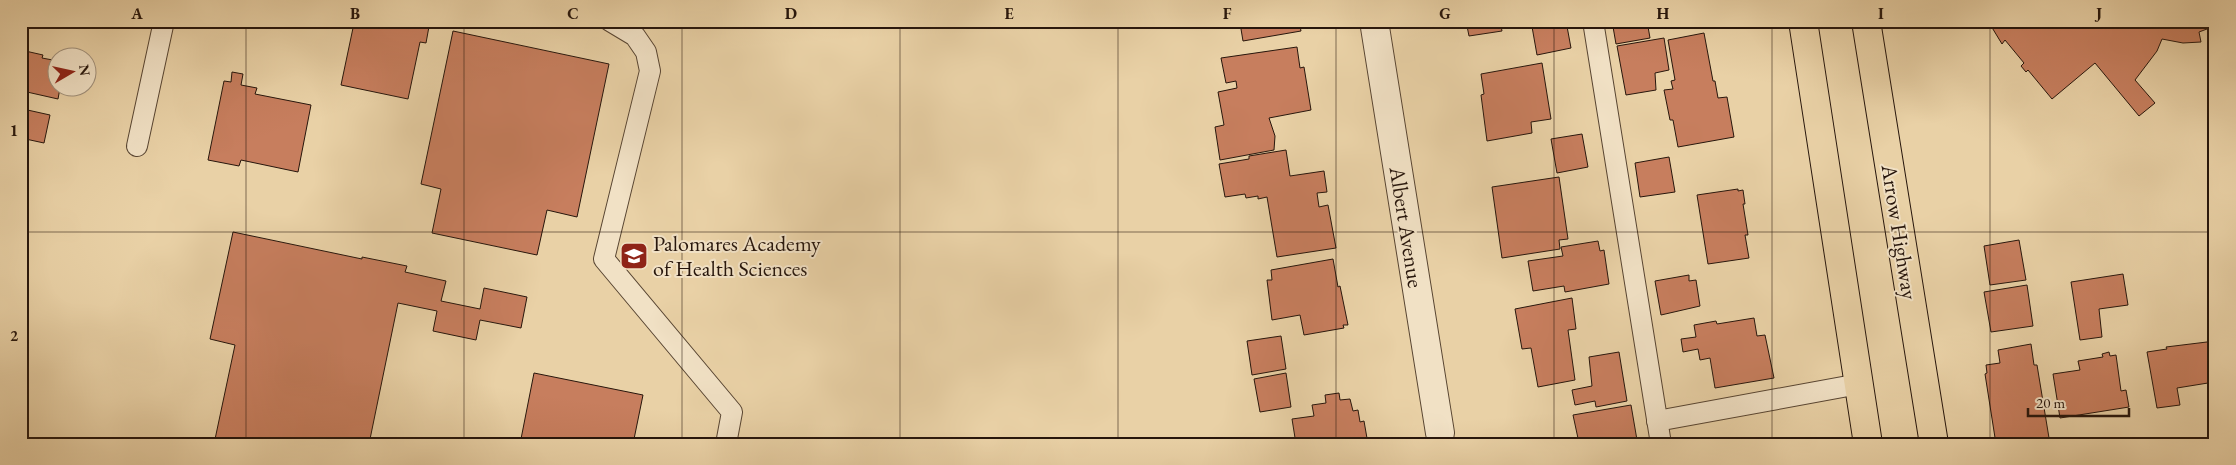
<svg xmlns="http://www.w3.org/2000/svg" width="2236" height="465" viewBox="0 0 2236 465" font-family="'EB Garamond',serif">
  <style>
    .building { fill: #c77e5e; stroke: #27160c }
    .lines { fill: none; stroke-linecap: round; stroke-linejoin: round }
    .service-casing { stroke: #584532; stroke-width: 22 }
    .minor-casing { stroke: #584532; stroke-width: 30 }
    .primary-casing { stroke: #27160c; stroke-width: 30 }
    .service { stroke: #f1e1c5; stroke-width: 20 }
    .minor { stroke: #f1e1c5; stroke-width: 28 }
    .primary { stroke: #e9d1a6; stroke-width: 28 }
    .grid { fill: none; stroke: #27160c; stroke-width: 1; stroke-opacity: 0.55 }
    .labels { text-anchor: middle; stroke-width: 4; stroke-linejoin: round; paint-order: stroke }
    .street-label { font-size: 22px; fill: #27160c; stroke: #f1e1c5 }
    .poi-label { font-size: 22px; fill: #27160c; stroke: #f1e1c5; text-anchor: start }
    .neatline { fill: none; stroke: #27160c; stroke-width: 2 }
    .grid-label { font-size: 16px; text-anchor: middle; font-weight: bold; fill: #27160c }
  </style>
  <rect width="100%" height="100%" fill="#e9d1a6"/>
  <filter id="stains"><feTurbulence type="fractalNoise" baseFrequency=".004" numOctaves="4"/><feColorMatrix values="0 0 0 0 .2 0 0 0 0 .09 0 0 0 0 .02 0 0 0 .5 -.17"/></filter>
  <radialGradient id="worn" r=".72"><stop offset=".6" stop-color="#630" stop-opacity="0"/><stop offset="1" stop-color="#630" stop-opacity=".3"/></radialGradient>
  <g class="building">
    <path d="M 349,21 L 430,21 L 426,43 L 420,42 L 408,99 L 341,85 L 353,28 L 348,27 Z"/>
    <path d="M 1226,21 L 1299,21 L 1301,31 L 1243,41 L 1240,23 L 1226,25 Z"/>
    <path d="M 1466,21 L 1500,21 L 1502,31 L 1469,36 Z"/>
    <path d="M 1531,21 L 1566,21 L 1571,48 L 1537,55 Z"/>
    <path d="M 1612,21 L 1647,21 L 1650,38 L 1616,44 Z"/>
    <path d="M 1988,21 L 2206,21 L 2207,29 L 2199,32 L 2201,42 L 2183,43 L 2162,39 L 2157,51 L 2135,80 L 2155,103 L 2139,116 L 2095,63 L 2052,99 L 2028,70 L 2026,72 L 2021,66 L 2024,63 L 2005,40 L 2002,44 Z"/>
    <path d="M 453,31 L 609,64 L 577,217 L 547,210 L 537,255 L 432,233 L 441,189 L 421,184 Z"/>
    <path d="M 1704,33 L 1713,81 L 1715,81 L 1718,98 L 1727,97 L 1734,137 L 1678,147 L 1673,120 L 1670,120 L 1664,90 L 1673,89 L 1671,81 L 1675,80 L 1668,40 Z"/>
    <path d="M 1664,38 L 1669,70 L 1655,73 L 1656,90 L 1626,95 L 1617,46 Z"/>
    <path d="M 1297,47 L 1300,68 L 1304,67 L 1311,110 L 1269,118 L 1275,136 L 1274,150 L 1220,160 L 1215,127 L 1224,125 L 1218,92 L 1237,88 L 1236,81 L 1226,83 L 1221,58 Z"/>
    <path d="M 21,50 L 43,55 L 42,58 L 58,61 L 58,88 L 60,88 L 58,99 L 27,92 L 23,109 L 50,115 L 44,143 L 21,138 Z"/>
    <path d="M 1542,63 L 1551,119 L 1531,122 L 1532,133 L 1487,141 L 1481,95 L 1484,94 L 1481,74 Z"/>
    <path d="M 232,72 L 243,74 L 241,85 L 257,88 L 255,94 L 311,105 L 298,172 L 241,160 L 239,166 L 208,160 L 224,81 L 231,82 Z"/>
    <path d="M 1582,134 L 1588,167 L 1557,173 L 1551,139 Z"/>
    <path d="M 1286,150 L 1290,176 L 1324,171 L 1327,192 L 1317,193 L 1319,207 L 1328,205 L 1336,248 L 1277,257 L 1267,197 L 1258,199 L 1258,196 L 1246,198 L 1245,194 L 1225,197 L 1219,164 L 1249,159 L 1249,156 Z"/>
    <path d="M 1669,157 L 1675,192 L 1640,197 L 1635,163 Z"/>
    <path d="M 1559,177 L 1568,239 L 1559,240 L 1560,249 L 1502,258 L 1492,187 Z"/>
    <path d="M 1738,189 L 1738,191 L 1743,190 L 1745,204 L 1743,204 L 1748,235 L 1745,235 L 1749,258 L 1708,264 L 1697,195 Z"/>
    <path d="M 233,232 L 362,259 L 362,257 L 407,266 L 405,272 L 446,281 L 441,301 L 480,309 L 484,288 L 527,297 L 521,328 L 480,320 L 476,340 L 433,331 L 437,311 L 398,303 L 369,444 L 214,444 L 235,345 L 210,339 Z"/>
    <path d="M 2019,240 L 2026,280 L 1990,285 L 1984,246 Z"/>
    <path d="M 1598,241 L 1600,251 L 1604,250 L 1609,284 L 1565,292 L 1564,286 L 1533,291 L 1528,261 L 1563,256 L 1561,247 Z"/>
    <path d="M 1333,259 L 1338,287 L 1340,286 L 1348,325 L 1343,325 L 1344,328 L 1304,335 L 1300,315 L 1272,320 L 1267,280 L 1272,280 L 1271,270 Z"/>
    <path d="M 2123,274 L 2128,305 L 2099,309 L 2102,337 L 2080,340 L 2071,282 Z"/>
    <path d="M 1689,275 L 1689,281 L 1696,280 L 1700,306 L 1661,315 L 1655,281 Z"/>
    <path d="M 2027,285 L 2033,326 L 1991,332 L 1984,292 Z"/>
    <path d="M 1572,298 L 1576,329 L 1568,330 L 1575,380 L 1538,387 L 1531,348 L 1522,349 L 1515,309 Z"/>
    <path d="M 1754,318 L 1757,336 L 1765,335 L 1774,378 L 1715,388 L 1710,358 L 1700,360 L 1698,349 L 1683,352 L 1681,339 L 1696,337 L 1694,325 L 1716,321 L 1717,324 Z"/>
    <path d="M 1281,336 L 1286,369 L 1252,375 L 1247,341 Z"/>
    <path d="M 2215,341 L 2215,384 L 2208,385 L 2208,383 L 2177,388 L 2180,405 L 2157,408 L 2147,352 L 2167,349 L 2166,347 Z"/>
    <path d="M 2031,344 L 2034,365 L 2037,365 L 2050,444 L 1996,444 L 1985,374 L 1987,373 L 1986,365 L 2000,363 L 1998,350 Z"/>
    <path d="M 1619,352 L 1627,401 L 1596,407 L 1595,401 L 1575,405 L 1572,390 L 1592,386 L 1589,357 Z"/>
    <path d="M 2109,352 L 2110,356 L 2116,355 L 2121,391 L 2126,390 L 2129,407 L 2060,418 L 2053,374 L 2080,370 L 2078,361 L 2103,357 L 2102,354 Z"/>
    <path d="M 534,373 L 643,395 L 633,444 L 520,444 Z"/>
    <path d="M 1286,373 L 1291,407 L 1260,412 L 1254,379 Z"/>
    <path d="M 1339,393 L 1340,400 L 1350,399 L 1353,411 L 1358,410 L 1360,422 L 1364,421 L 1368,444 L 1296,444 L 1292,419 L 1314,416 L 1312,405 L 1326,403 L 1325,395 Z"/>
    <path d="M 1631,405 L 1637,440 L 1614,444 L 1576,444 L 1579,443 L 1573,415 Z"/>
  </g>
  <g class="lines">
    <defs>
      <g id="service">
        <path d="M 610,21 L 635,36 L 646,52 L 650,71 L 604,259 L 732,412 L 726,444"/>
        <path d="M 1593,21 L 1661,444"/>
        <path d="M 137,146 L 164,21"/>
        <path d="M 1657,421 L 1859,384"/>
      </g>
      <path id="minor" d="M 1374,21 L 1440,433"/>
      <g id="primary">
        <path d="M 1803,21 L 1868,444"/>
        <path d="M 1866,21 L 1934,444"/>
      </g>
    </defs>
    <use href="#service" class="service-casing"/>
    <use href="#minor" class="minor-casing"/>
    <use href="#primary" class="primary-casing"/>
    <use href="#service" class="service"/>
    <use href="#minor" class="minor"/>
    <use href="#primary" class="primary"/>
  </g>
  <path class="grid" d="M 246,21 L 246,444M 464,21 L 464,444M 682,21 L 682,444M 900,21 L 900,444M 1118,21 L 1118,444M 1336,21 L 1336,444M 1554,21 L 1554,444M 1772,21 L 1772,444M 1990,21 L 1990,444M 21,232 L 2215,232"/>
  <defs>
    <symbol id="school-square" viewBox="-11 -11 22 22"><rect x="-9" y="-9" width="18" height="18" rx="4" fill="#8f2418" stroke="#f1e1c5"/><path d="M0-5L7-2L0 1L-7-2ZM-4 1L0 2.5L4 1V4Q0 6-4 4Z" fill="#fff"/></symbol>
  </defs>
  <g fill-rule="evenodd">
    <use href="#school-square" x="618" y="240" width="32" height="32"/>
  </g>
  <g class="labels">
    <g class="street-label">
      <text transform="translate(1407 227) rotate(81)" y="8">Albert Avenue</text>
      <text transform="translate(1900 232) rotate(81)" y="8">Arrow Highway</text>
    </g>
    <g class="poi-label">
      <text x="653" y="251">Palomares Academy<tspan x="653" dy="25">of Health Sciences</tspan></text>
    </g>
  </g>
  <rect width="2236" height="465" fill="none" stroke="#e9d1a6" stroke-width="55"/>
  <g transform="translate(72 72) rotate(81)"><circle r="24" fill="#f1e1c5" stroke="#a0907b"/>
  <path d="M0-4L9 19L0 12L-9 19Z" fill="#8f2418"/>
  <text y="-8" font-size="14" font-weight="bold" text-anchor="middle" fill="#27160c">N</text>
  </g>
  <path d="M2028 408v8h101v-8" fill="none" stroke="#27160c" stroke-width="2.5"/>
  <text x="2036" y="408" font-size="15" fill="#27160c" stroke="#f1e1c5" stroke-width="4" paint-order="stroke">20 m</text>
  <rect x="28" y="28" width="2180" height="410" class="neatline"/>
  <g class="grid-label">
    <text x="137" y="19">A</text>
    <text x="355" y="19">B</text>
    <text x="573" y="19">C</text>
    <text x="791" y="19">D</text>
    <text x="1009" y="19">E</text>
    <text x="1227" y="19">F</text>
    <text x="1445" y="19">G</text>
    <text x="1663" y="19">H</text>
    <text x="1881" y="19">I</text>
    <text x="2099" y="19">J</text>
    <text x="14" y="136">1</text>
    <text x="14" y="341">2</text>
  </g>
  <rect width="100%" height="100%" filter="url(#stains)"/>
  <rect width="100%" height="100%" fill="url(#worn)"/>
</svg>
